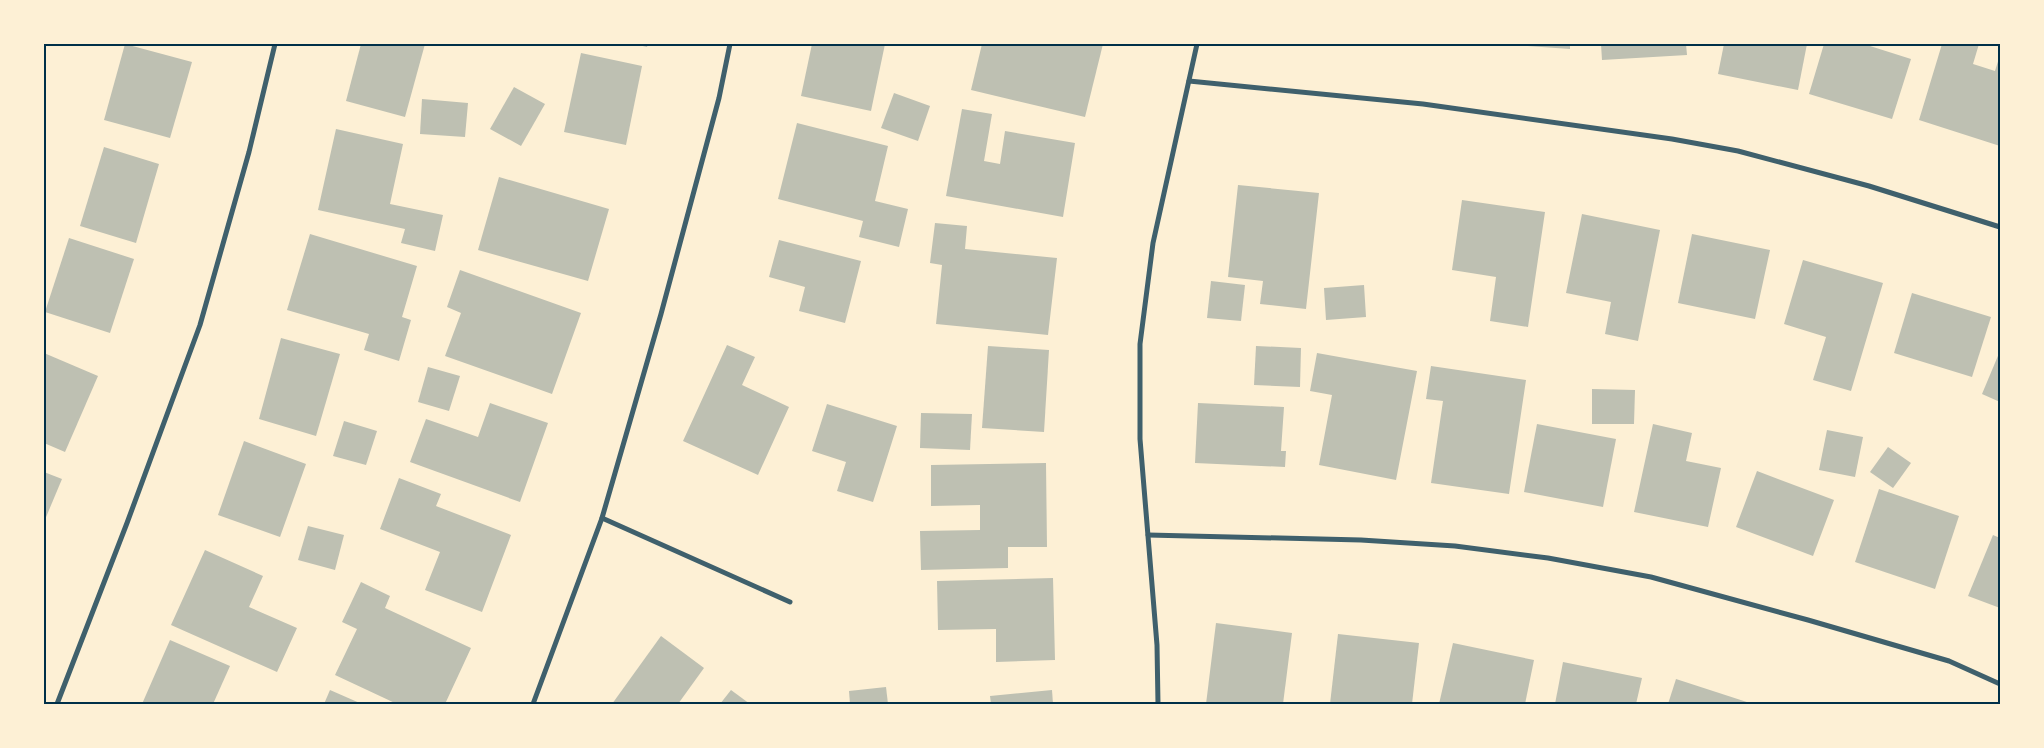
<svg xmlns="http://www.w3.org/2000/svg" width="2044" height="748" viewBox="0 0 2044 748" font-family="'IBM Plex Sans',sans-serif">
  <style>
    .building { fill: #bec0b2 }
    .lines { fill: none; stroke-linecap: round; stroke-linejoin: round }
    .minor { stroke: #3f606c; stroke-width: 5 }
    .neatline { fill: none; stroke: #003049; stroke-width: 2 }
  </style>
  <rect width="100%" height="100%" fill="#fdf0d5"/>
  <g class="building">
    <path d="M 125,44 L 192,62 L 170,138 L 104,120 Z"/>
    <path d="M 361,44 L 425,44 L 405,117 L 346,101 Z"/>
    <path d="M 634,44 L 648,44 L 647,47 Z"/>
    <path d="M 812,44 L 885,44 L 871,111 L 801,96 Z"/>
    <path d="M 982,44 L 1103,44 L 1085,117 L 971,90 Z"/>
    <path d="M 1515,44 L 1570,44 L 1570,49 L 1515,45 Z"/>
    <path d="M 1601,44 L 1686,44 L 1687,55 L 1602,60 Z"/>
    <path d="M 1724,44 L 1807,44 L 1798,90 L 1718,74 Z"/>
    <path d="M 1824,44 L 1870,44 L 1870,46 L 1911,59 L 1892,119 L 1809,94 Z"/>
    <path d="M 1942,44 L 1979,44 L 1973,64 L 1995,71 L 2000,55 L 2000,146 L 1919,120 Z"/>
    <path d="M 581,53 L 642,66 L 626,145 L 564,132 Z"/>
    <path d="M 514,87 L 545,104 L 521,146 L 490,129 Z"/>
    <path d="M 894,93 L 930,106 L 918,141 L 881,128 Z"/>
    <path d="M 422,99 L 468,103 L 465,137 L 420,134 Z"/>
    <path d="M 962,109 L 992,114 L 984,161 L 1000,164 L 1005,131 L 1075,143 L 1063,217 L 946,196 Z"/>
    <path d="M 797,123 L 888,146 L 875,201 L 908,209 L 899,247 L 859,237 L 863,221 L 778,199 Z"/>
    <path d="M 336,129 L 403,144 L 390,204 L 443,215 L 435,251 L 401,243 L 405,229 L 318,210 Z"/>
    <path d="M 104,147 L 159,164 L 136,243 L 80,226 Z"/>
    <path d="M 499,177 L 609,209 L 588,281 L 478,250 Z"/>
    <path d="M 1238,185 L 1319,193 L 1306,309 L 1260,304 L 1263,281 L 1228,277 Z"/>
    <path d="M 1462,200 L 1545,212 L 1528,327 L 1490,321 L 1496,277 L 1452,270 Z"/>
    <path d="M 1582,214 L 1660,230 L 1638,341 L 1605,334 L 1611,302 L 1566,293 Z"/>
    <path d="M 935,223 L 967,226 L 965,249 L 1057,258 L 1048,335 L 936,324 L 942,265 L 930,263 Z"/>
    <path d="M 310,234 L 417,266 L 402,317 L 411,320 L 399,361 L 364,350 L 369,334 L 287,310 Z"/>
    <path d="M 1692,234 L 1770,250 L 1755,319 L 1678,303 Z"/>
    <path d="M 69,238 L 134,259 L 110,333 L 45,312 Z"/>
    <path d="M 779,240 L 861,261 L 845,323 L 799,311 L 805,287 L 769,277 Z"/>
    <path d="M 1803,260 L 1883,283 L 1851,391 L 1813,380 L 1826,337 L 1784,324 Z"/>
    <path d="M 460,270 L 581,313 L 552,394 L 445,356 L 461,313 L 447,307 Z"/>
    <path d="M 1211,281 L 1245,285 L 1241,321 L 1207,318 Z"/>
    <path d="M 1364,285 L 1366,317 L 1326,320 L 1324,288 Z"/>
    <path d="M 1912,293 L 1991,317 L 1972,377 L 1894,353 Z"/>
    <path d="M 281,338 L 340,354 L 316,436 L 259,419 Z"/>
    <path d="M 727,345 L 755,357 L 742,385 L 789,407 L 758,475 L 683,441 Z"/>
    <path d="M 988,346 L 1049,350 L 1044,432 L 982,428 Z"/>
    <path d="M 1256,346 L 1301,348 L 1300,387 L 1254,385 Z"/>
    <path d="M 2000,351 L 2000,402 L 1982,394 Z"/>
    <path d="M 44,353 L 98,376 L 65,452 L 44,443 Z"/>
    <path d="M 1317,353 L 1417,371 L 1396,480 L 1319,465 L 1332,395 L 1310,391 Z"/>
    <path d="M 1431,366 L 1526,380 L 1509,494 L 1431,483 L 1443,401 L 1426,399 Z"/>
    <path d="M 428,367 L 460,376 L 449,411 L 418,402 Z"/>
    <path d="M 1592,389 L 1635,390 L 1634,424 L 1592,424 Z"/>
    <path d="M 490,403 L 548,423 L 520,502 L 410,462 L 426,419 L 478,437 Z"/>
    <path d="M 1198,403 L 1284,407 L 1281,451 L 1286,451 L 1285,467 L 1195,463 Z"/>
    <path d="M 827,404 L 897,426 L 873,502 L 837,491 L 846,462 L 812,451 Z"/>
    <path d="M 921,413 L 972,414 L 970,450 L 920,448 Z"/>
    <path d="M 344,421 L 377,431 L 366,465 L 333,456 Z"/>
    <path d="M 1537,424 L 1616,439 L 1603,507 L 1524,492 Z"/>
    <path d="M 1653,424 L 1692,433 L 1686,461 L 1721,468 L 1708,527 L 1634,512 Z"/>
    <path d="M 1827,430 L 1863,437 L 1855,477 L 1819,470 Z"/>
    <path d="M 244,441 L 306,464 L 280,537 L 218,515 Z"/>
    <path d="M 1888,447 L 1911,463 L 1893,488 L 1870,472 Z"/>
    <path d="M 1046,463 L 1047,547 L 1008,547 L 1008,568 L 921,570 L 920,531 L 980,530 L 980,505 L 931,506 L 931,465 Z"/>
    <path d="M 1757,471 L 1834,500 L 1813,556 L 1736,527 Z"/>
    <path d="M 44,472 L 62,479 L 44,522 Z"/>
    <path d="M 399,478 L 441,494 L 436,506 L 511,535 L 482,612 L 425,590 L 440,552 L 380,529 Z"/>
    <path d="M 1879,489 L 1959,516 L 1935,589 L 1855,562 Z"/>
    <path d="M 308,526 L 344,535 L 335,570 L 298,560 Z"/>
    <path d="M 1993,535 L 2000,538 L 2000,608 L 1968,596 Z"/>
    <path d="M 205,550 L 263,576 L 249,607 L 297,628 L 277,672 L 171,625 Z"/>
    <path d="M 1053,578 L 1055,660 L 996,662 L 996,629 L 938,630 L 937,581 Z"/>
    <path d="M 361,582 L 390,596 L 385,608 L 471,648 L 445,704 L 397,704 L 335,675 L 357,629 L 342,622 Z"/>
    <path d="M 1216,623 L 1292,633 L 1283,704 L 1206,704 Z"/>
    <path d="M 1338,634 L 1419,643 L 1412,704 L 1330,704 Z"/>
    <path d="M 661,636 L 704,668 L 678,704 L 612,704 Z"/>
    <path d="M 170,640 L 230,666 L 213,704 L 142,704 Z"/>
    <path d="M 1453,643 L 1534,660 L 1525,704 L 1439,704 Z"/>
    <path d="M 1563,662 L 1642,678 L 1636,704 L 1555,704 Z"/>
    <path d="M 1676,679 L 1753,704 L 1668,704 Z"/>
    <path d="M 886,687 L 888,704 L 850,704 L 849,691 Z"/>
    <path d="M 330,690 L 362,704 L 324,704 Z"/>
    <path d="M 731,690 L 750,704 L 720,704 Z"/>
    <path d="M 1052,690 L 1053,704 L 991,704 L 990,696 Z"/>
  </g>
  <g class="lines">
    <g class="minor">
      <path d="M 1189,81 L 1423,104 L 1672,139 L 1738,151 L 1869,186 L 2000,227"/>
      <path d="M 602,518 L 790,602"/>
      <path d="M 1148,535 L 1361,540 L 1455,546 L 1548,558 L 1651,577 L 1808,620 L 1949,661 L 2000,684"/>
      <path d="M 57,704 L 127,523 L 200,325 L 249,152 L 275,44"/>
      <path d="M 533,704 L 602,518 L 661,314 L 719,98 L 730,44"/>
      <path d="M 1158,704 L 1157,645 L 1140,439 L 1140,344 L 1153,243 L 1197,44"/>
    </g>
  </g>
  <rect width="2044" height="748" fill="none" stroke="#fdf0d5" stroke-width="90"/>
  <rect x="45" y="45" width="1954" height="658" class="neatline"/>
</svg>
